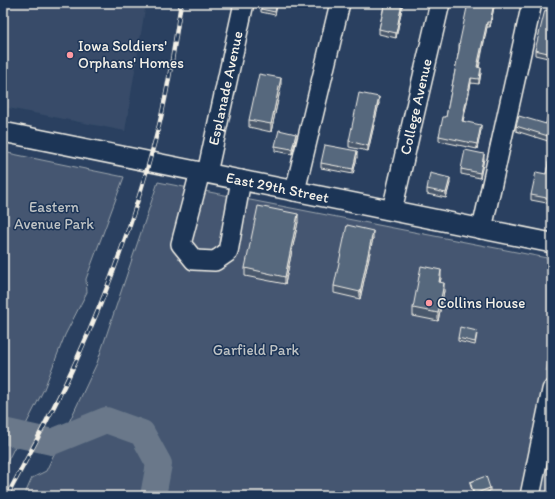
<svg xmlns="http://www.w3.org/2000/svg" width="555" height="499" viewBox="0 0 555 499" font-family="Itim,sans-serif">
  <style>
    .built { fill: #374c69 }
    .green { fill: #445771; stroke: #9ca4ac }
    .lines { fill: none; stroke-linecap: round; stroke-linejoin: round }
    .river { stroke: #6a788a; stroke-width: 26 }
    .minor-casing { stroke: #f4f1e8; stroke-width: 22 }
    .minor { stroke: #1d3557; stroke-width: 19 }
    .rail-casing { stroke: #f4f1e8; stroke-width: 4.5 }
    .rail { stroke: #1d3557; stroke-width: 3; stroke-dasharray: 9; stroke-linecap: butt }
    .wall { fill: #4a596c; stroke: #f4f1e8 }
    .shaded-wall { fill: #3c4858; stroke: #f4f1e8 }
    .building { fill: #56677d; stroke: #f4f1e8 }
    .poi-dot { fill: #ff9aa2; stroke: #1d3557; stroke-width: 1.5 }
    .labels { text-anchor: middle; stroke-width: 3; stroke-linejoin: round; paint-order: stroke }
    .poi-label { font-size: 15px; fill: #f4f1e8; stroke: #1d3557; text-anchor: start }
    .street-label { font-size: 15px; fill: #f4f1e8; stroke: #1d3557 }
    .park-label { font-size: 15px; fill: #bfc3c4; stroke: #1d3557 }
  </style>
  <rect width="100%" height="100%" fill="#2a4060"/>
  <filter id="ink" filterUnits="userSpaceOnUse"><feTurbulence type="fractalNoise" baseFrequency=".025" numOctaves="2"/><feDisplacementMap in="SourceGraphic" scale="8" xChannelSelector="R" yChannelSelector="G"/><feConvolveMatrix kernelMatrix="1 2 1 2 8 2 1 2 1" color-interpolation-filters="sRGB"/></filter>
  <g filter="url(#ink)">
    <path class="built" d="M 3,3 L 146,3 L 125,131 L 3,107 Z"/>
    <g class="green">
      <path d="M 3,152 L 124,177 L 86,279 L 87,292 L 65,335 L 44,389 L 3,470 Z"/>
      <path d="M 158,182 L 552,259 L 552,343 L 546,371 L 552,373 L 552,496 L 24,496 L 32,478 L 46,471 L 97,363 Z"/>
    </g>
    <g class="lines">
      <path class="river" d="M 3,431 L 52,442 L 106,420 L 142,433 L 159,464 L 153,496"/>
      <defs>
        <g id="minor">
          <path id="s1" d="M 3,132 L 552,243"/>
          <path d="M 200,172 L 181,244 L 194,260 L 215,261 L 228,252 L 241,180"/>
          <path id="s2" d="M 207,173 L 244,3"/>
          <path d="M 295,191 L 340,3"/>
          <path id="s3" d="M 392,210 L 440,3"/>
          <path d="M 482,229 L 532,3"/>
          <path d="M 530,496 L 552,390"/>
        </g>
      </defs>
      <use href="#minor" class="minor-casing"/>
      <use href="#minor" class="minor"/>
      <defs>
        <path id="rail" d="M 7,496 C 31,451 55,407 76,361 C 109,289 136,213 156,137 C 168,93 174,47 181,3"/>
      </defs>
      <use href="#rail" class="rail-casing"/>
      <use href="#rail" class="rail"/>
    </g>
    <g class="wall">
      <path d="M 278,3 L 275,15 L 261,12 L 261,9 Z"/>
      <path d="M 376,3 L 403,3 L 396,38 L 379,34 L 379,29 L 384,5 Z"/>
      <path d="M 494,7 L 490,27 L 487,27 L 479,68 L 481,73 L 479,84 L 471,83 L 463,121 L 481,130 L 477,149 L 439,141 L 439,136 L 446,117 L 459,50 L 459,45 Z"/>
      <path d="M 552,12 L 552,59 L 535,55 L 535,50 Z"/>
      <path d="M 552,75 L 552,91 L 550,91 L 550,86 Z"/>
      <path d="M 281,86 L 271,132 L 249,127 L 249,120 Z"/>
      <path d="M 552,95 L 552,144 L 548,143 L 548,141 L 516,131 L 516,126 L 546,124 Z"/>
      <path d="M 379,103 L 368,151 L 349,147 L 349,141 Z"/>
      <path d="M 296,139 L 292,154 L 275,151 L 275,146 Z"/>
      <path d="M 552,144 L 552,204 L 531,200 L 531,195 L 546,174 Z"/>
      <path d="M 357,157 L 353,174 L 321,168 L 321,163 Z"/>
      <path d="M 484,159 L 480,178 L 461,174 L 461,169 Z"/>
      <path d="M 450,183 L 446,198 L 427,194 L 427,189 Z"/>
      <path d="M 298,222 L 285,284 L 245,276 L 245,268 Z"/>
      <path d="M 373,238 L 360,299 L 334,293 L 334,286 Z"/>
      <path d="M 441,278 L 440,282 L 444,291 L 438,321 L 413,316 L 413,308 Z"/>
      <path d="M 477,334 L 475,345 L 458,341 L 458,338 Z"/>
      <path d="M 470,482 L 490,491 L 474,496 L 470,484 Z"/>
    </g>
    <g class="shaded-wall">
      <path d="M 402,3 L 403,3 L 396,38 L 396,33 Z"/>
      <path d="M 494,3 L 494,7 L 490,27 L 490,22 Z"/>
      <path d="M 487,22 L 487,27 L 477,73 L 477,67 Z"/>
      <path d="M 481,68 L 481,73 L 479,84 L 479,79 Z"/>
      <path d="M 281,78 L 281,86 L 271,132 L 271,124 Z"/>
      <path d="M 471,78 L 471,83 L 462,126 L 462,121 Z"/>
      <path d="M 379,97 L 379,103 L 368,151 L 368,146 Z"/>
      <path d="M 481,125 L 481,130 L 477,149 L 477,144 Z"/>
      <path d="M 296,134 L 296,139 L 292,154 L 292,149 Z"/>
      <path d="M 357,151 L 357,157 L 353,174 L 353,169 Z"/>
      <path d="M 484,154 L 484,159 L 480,178 L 480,173 Z"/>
      <path d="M 450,178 L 450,183 L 446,198 L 446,193 Z"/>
      <path d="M 298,214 L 298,222 L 285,284 L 285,277 Z"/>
      <path d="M 373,231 L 373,238 L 360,299 L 360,292 Z"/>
      <path d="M 441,270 L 441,278 L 439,290 L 439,282 Z"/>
      <path d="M 444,283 L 444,291 L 438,321 L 438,313 Z"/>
      <path d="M 490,488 L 490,491 L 474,496 L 474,494 Z"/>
    </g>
    <g class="building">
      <path d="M 263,3 L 277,3 L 275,12 L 261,9 Z"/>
      <path d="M 385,3 L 402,3 L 396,33 L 379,29 Z"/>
      <path d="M 468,3 L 494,3 L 490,22 L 487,22 L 477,67 L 481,68 L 479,79 L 471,78 L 462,121 L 481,125 L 477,144 L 439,136 L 443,117 L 446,117 L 460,45 L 459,45 Z"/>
      <path d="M 545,10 L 552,12 L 552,54 L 535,50 Z"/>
      <path d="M 259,74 L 281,78 L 271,124 L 249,120 Z"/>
      <path d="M 552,75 L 552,86 L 550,86 Z"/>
      <path d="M 359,93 L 379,97 L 368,146 L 349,141 Z"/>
      <path d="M 552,95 L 552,139 L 548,138 L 548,136 L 516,126 L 519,116 L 546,124 Z"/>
      <path d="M 279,130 L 296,134 L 292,149 L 275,146 Z"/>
      <path d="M 552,144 L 552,199 L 531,195 L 536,172 L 546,174 Z"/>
      <path d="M 325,145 L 357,151 L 353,169 L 321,163 Z"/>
      <path d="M 465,150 L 484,154 L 480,173 L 461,169 Z"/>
      <path d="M 430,173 L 450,178 L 446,193 L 427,189 Z"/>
      <path d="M 258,206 L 298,214 L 285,277 L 245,268 Z"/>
      <path d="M 347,225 L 373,231 L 360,292 L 334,286 Z"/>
      <path d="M 421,266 L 441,270 L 439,282 L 444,283 L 438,313 L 413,308 Z"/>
      <path d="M 460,327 L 477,331 L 475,342 L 458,338 Z"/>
      <path d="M 486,476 L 490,488 L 474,494 L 470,482 Z"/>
    </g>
  </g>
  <g class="poi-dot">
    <circle cx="70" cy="55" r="4"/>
    <circle cx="429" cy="303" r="4"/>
  </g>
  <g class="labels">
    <g class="poi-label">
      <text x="78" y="51">Iowa Soldiers'<tspan x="78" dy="17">Orphans' Homes</tspan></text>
      <text x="437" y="308">Collins House</text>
    </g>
    <g class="street-label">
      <text dy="5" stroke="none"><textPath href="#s2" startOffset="87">Esplanade Avenue</textPath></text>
      <text dy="5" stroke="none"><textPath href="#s3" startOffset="106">College Avenue</textPath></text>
      <text dy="5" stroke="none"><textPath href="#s1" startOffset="280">East 29th Street</textPath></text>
    </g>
    <g class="park-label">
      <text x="54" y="212">Eastern<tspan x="54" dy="17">Avenue Park</tspan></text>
      <text x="256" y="355">Garfield Park</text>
    </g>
  </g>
  <rect width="555" height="499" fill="none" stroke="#1d3557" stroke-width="16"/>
  <rect x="8" y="8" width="539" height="483" fill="none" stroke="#f4f1e8" stroke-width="1.5" filter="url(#ink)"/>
</svg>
